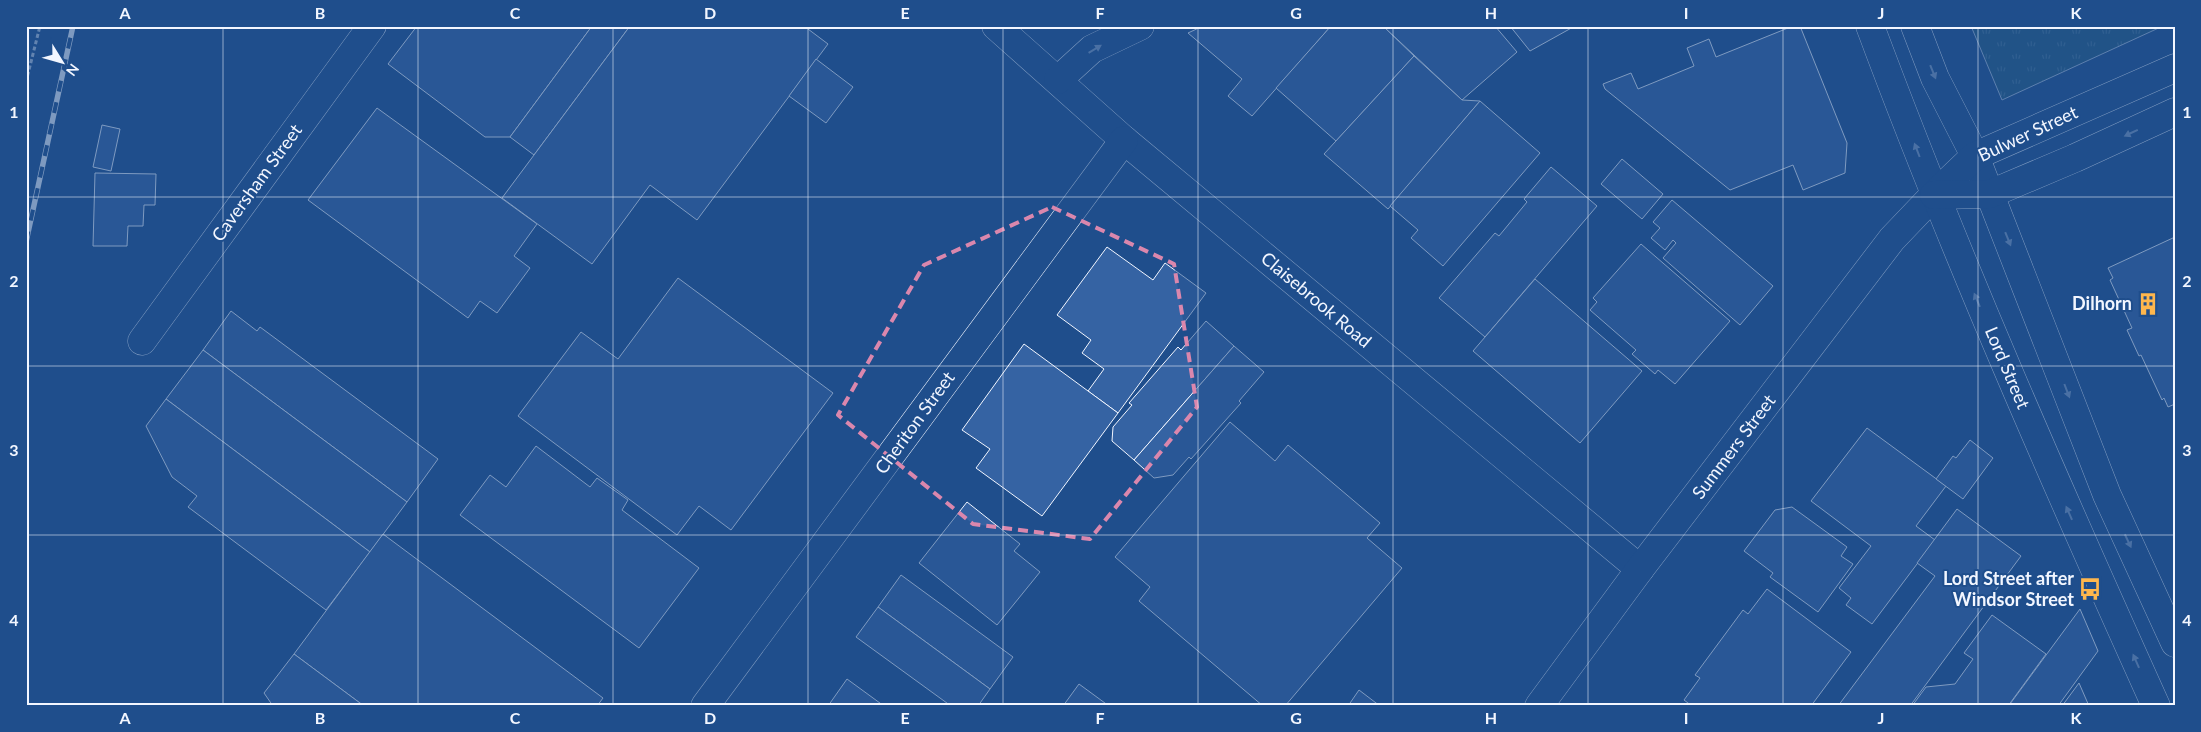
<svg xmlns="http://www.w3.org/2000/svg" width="2201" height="732" viewBox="0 0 2201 732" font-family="Lato,sans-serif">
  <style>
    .park { fill: url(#park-tufts); stroke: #a8bbd7 }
    .building { fill: #3563a3; stroke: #f2f6ff }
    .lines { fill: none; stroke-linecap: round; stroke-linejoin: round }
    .street-casing { stroke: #f2f6ff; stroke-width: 29 }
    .primary-casing { stroke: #f2f6ff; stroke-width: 29 }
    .path { stroke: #b3c4dc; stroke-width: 3; stroke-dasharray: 4 2.5; stroke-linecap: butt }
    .street { stroke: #1f4e8c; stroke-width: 28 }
    .primary { stroke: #1f4e8c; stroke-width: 28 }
    .rail-casing { stroke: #f2f6ff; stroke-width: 5.5 }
    .rail { stroke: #1f4e8c; stroke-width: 4; stroke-dasharray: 11; stroke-linecap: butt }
    .oneway { fill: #7e9ac0 }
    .marked { fill: none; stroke: #da87ad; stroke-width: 4; stroke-dasharray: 10 6; stroke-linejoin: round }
    .grid { fill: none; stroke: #f2f6ff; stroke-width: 1; stroke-opacity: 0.55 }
    .labels { text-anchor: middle; stroke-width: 4; stroke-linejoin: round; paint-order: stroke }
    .street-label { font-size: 18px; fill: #f2f6ff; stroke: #1f4e8c }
    .poi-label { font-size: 18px; font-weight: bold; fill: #f2f6ff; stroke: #1f4e8c; text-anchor: end }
    .neatline { fill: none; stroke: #f2f6ff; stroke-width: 2 }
    .grid-label { font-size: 16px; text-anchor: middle; font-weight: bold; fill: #f2f6ff }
  </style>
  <defs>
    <pattern id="park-tufts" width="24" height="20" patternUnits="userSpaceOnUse" patternTransform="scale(1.25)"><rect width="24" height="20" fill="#245a82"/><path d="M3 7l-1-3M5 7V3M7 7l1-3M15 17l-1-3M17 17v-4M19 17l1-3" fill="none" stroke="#447295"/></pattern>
  </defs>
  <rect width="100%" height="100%" fill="#1f4e8c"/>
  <path class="park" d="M 1971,26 L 2163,26 L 2002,100 Z"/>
  <g class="building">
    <path d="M 417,26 L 592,26 L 510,137 L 485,137 L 388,64 Z"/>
    <path d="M 592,26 L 630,26 L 534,155 L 510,137 Z"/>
    <path d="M 630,26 L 804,26 L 828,44 L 697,220 L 650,185 L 592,264 L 502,198 Z"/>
    <path d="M 1203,26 L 1331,26 L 1252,116 L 1228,96 L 1242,79 L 1188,33 Z"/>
    <path d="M 1331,26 L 1383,26 L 1414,56 L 1336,141 L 1276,88 Z"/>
    <path d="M 1383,26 L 1495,26 L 1517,52 L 1462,100 Z"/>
    <path d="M 1510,26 L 1575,26 L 1530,51 Z"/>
    <path d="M 1793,26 L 1800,26 L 1847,143 L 1845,173 L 1803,190 L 1793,165 L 1730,190 L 1605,89 L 1603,84 L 1631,73 L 1638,89 L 1694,66 L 1687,48 L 1709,39 L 1716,57 Z"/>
    <path d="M 1414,56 L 1462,100 L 1480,101 L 1388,209 L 1324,154 Z"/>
    <path d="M 816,59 L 853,87 L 826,123 L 789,96 Z"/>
    <path d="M 1480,101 L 1540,153 L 1443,266 L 1411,238 L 1418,230 L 1390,206 Z"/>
    <path d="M 377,108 L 537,224 L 514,256 L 530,268 L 497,313 L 480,301 L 468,318 L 308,200 Z"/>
    <path d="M 102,125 L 120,129 L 111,171 L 93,167 Z"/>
    <path d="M 1622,159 L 1663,194 L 1642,219 L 1601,184 Z"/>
    <path d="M 1551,167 L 1597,206 L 1485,337 L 1439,298 L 1495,233 L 1499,236 L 1527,202 L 1524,199 Z"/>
    <path d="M 95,173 L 156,174 L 155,205 L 144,205 L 143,226 L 128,226 L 127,246 L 93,246 Z"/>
    <path d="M 1672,200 L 1773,286 L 1740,325 L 1663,258 L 1676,243 L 1673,240 L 1665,250 L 1651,238 L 1660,228 L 1653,222 Z"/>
    <path d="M 2175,237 L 2175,404 L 2168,407 L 2164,398 L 2162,400 L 2141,355 L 2139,356 L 2127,330 L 2132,328 L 2110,280 L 2113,278 L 2108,268 Z"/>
    <path d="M 1641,244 L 1730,321 L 1675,384 L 1658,370 L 1655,374 L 1632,354 L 1636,350 L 1590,310 L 1597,302 L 1593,298 Z"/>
    <path d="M 1107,247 L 1153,280 L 1165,263 L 1206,293 L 1118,413 L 1088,391 L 1104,369 L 1082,353 L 1091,340 L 1057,315 Z"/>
    <path d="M 678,278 L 833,393 L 731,530 L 699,506 L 677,535 L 518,416 L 581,332 L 618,359 Z"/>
    <path d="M 1535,279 L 1642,371 L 1580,443 L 1473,351 Z"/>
    <path d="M 231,311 L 257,331 L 260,327 L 438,459 L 407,502 L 203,350 Z"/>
    <path d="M 1206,321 L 1234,346 L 1134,460 L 1112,441 L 1113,427 L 1132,405 L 1129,403 L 1178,347 L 1181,350 Z"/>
    <path d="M 1024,344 L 1118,413 L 1042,516 L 976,468 L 990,449 L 962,430 Z"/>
    <path d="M 1234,346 L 1264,372 L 1239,401 L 1241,403 L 1191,459 L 1189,457 L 1173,475 L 1154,478 L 1134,460 Z"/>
    <path d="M 203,350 L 407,502 L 370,552 L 166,399 Z"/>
    <path d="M 166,399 L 370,552 L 326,610 L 188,507 L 197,496 L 172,477 L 146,426 Z"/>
    <path d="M 1230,422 L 1275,461 L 1288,445 L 1380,523 L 1367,538 L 1402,568 L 1285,706 L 1263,706 L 1139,601 L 1150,587 L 1115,557 Z"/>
    <path d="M 1867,428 L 1946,486 L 1916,526 L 1935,540 L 1872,624 L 1846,605 L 1851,598 L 1839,588 L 1871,546 L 1811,501 Z"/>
    <path d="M 1970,440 L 1993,458 L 1963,499 L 1936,479 L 1953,456 L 1956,458 Z"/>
    <path d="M 536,446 L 590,487 L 597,478 L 628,500 L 622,510 L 699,568 L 639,648 L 460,515 L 490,475 L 506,487 Z"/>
    <path d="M 967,502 L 1020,544 L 1014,551 L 1040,572 L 997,625 L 919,563 Z"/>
    <path d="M 1792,507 L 1847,547 L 1841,556 L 1853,564 L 1818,612 L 1770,577 L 1773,573 L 1744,551 L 1775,510 Z"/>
    <path d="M 1957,509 L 2021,556 L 1910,706 L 1838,706 L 1935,576 L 1917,563 Z"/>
    <path d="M 383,534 L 603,698 L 597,706 L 364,706 L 294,654 Z"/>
    <path d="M 901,575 L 1013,657 L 990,689 L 878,607 Z"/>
    <path d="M 1767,589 L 1851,652 L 1811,706 L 1692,706 L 1684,700 L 1700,678 L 1695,675 L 1743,610 L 1748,614 Z"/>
    <path d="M 878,607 L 990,689 L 978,706 L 951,706 L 856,637 Z"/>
    <path d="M 2080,609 L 2098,651 L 2058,706 L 2013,706 L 2010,704 Z"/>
    <path d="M 1992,615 L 2046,654 L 2008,706 L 1912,706 L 1926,687 L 1955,684 L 1973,659 L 1964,653 Z"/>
    <path d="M 294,654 L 364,706 L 273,706 L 264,693 Z"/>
    <path d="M 847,679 L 884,706 L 828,706 Z"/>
    <path d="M 2079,683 L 2089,706 L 2062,706 Z"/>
    <path d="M 1079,684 L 1109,706 L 1063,706 Z"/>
    <path d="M 1359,690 L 1380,706 L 1348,706 Z"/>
  </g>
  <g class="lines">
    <defs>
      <g id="street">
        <path d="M 996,26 L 1124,140 L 1640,569"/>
        <path d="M 1058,80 L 1092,49 L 1140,26"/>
        <path d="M 142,341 L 372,26"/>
        <path d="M 705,706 L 1124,140"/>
        <path d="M 1539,706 L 1640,569 L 1892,239 L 1934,195"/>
      </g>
      <g id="primary">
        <path d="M 1870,26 C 1956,257 2055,482 2156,706"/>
        <path d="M 1915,26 L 1935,78 L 1975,156 L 2107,495 L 2175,643"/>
        <path d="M 1934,195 L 1975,156 L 2175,68"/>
        <path d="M 1934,195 L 1990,194 L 2075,158 L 2175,112"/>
      </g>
    </defs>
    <use href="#street" class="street-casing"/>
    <use href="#primary" class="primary-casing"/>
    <path class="path" d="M 26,82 L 40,26"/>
    <use href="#street" class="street"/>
    <use href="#primary" class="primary"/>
    <defs>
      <path id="rail" d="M 26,242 L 73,26"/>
    </defs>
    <use href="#rail" class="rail-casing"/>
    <use href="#rail" class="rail"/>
  </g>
  <defs><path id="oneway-solid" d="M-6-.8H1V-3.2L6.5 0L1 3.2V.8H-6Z" transform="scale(1.25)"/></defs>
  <g class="oneway">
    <use href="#oneway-solid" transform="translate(1095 49) rotate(-31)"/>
    <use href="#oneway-solid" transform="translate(1933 72) rotate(68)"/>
    <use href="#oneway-solid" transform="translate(2131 133) rotate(155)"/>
    <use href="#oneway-solid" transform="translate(1917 150) rotate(-111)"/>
    <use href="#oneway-solid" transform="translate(2008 239) rotate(68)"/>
    <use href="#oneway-solid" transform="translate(1977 300) rotate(-113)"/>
    <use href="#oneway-solid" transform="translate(2067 391) rotate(69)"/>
    <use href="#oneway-solid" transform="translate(2069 513) rotate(-114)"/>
    <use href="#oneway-solid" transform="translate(2128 541) rotate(65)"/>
    <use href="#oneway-solid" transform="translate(2136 661) rotate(-114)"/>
  </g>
  <path d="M0 0H2201V732H0ZM 1052,207 L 1174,264 L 1197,407 L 1090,539 L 973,524 L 838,415 L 924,265 Z" fill="#1f4e8c" fill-opacity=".55" fill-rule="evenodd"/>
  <path class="marked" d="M 1052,207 L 1174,264 L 1197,407 L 1090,539 L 973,524 L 838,415 L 924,265 Z"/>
  <path class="grid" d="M 223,26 L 223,706M 418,26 L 418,706M 613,26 L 613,706M 808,26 L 808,706M 1003,26 L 1003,706M 1198,26 L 1198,706M 1393,26 L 1393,706M 1588,26 L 1588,706M 1783,26 L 1783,706M 1978,26 L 1978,706M 26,197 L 2175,197M 26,366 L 2175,366M 26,535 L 2175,535"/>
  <defs>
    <symbol id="building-bare" viewBox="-9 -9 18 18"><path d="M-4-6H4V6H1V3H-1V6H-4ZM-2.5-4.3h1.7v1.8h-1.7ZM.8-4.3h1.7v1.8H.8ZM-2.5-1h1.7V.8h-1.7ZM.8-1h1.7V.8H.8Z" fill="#ffb74d" stroke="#1f4e8c" stroke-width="2.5" paint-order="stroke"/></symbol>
    <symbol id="bus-bare" viewBox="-9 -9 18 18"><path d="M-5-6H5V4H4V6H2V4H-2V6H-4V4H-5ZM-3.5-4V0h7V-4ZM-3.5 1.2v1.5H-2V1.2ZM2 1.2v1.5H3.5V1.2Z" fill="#ffb74d" stroke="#1f4e8c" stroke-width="2.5" paint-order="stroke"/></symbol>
  </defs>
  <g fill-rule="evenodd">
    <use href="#building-bare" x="2132" y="288" width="32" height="32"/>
    <use href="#bus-bare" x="2074" y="573" width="32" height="32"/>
  </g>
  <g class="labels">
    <g class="street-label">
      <text transform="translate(2028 134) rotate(-25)" y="6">Bulwer Street</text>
      <text transform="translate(257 183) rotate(-54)" y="6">Caversham Street</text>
      <text transform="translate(1316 300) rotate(40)" y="6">Claisebrook Road</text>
      <text transform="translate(2007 368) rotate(67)" y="6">Lord Street</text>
      <text transform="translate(915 423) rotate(-54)" y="6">Cheriton Street</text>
      <text transform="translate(1734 447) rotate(-53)" y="6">Summers Street</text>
    </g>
    <g class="poi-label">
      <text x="2132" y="310">Dilhorn</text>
      <text x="2074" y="585">Lord Street after<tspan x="2074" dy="21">Windsor Street</tspan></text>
    </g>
  </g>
  <rect width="2201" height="732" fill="none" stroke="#1f4e8c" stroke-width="55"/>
  <g transform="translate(62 62) rotate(127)" stroke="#1f4e8c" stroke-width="4" paint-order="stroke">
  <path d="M0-4L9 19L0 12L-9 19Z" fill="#f2f6ff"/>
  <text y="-8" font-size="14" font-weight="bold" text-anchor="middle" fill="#f2f6ff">N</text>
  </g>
  <rect x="28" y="28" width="2146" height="676" class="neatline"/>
  <g class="grid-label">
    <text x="125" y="19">A</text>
    <text x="320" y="19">B</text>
    <text x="515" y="19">C</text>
    <text x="710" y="19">D</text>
    <text x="905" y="19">E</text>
    <text x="1100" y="19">F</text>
    <text x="1296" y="19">G</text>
    <text x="1491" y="19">H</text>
    <text x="1686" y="19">I</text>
    <text x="1881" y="19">J</text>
    <text x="2076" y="19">K</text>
    <text x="14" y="118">1</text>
    <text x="2187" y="118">1</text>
    <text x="14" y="287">2</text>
    <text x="2187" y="287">2</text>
    <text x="14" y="456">3</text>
    <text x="2187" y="456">3</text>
    <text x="14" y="626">4</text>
    <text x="2187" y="626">4</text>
    <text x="125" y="724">A</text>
    <text x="320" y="724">B</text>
    <text x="515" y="724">C</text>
    <text x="710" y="724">D</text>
    <text x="905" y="724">E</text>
    <text x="1100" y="724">F</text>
    <text x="1296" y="724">G</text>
    <text x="1491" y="724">H</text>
    <text x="1686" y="724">I</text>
    <text x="1881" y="724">J</text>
    <text x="2076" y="724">K</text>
  </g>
</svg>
